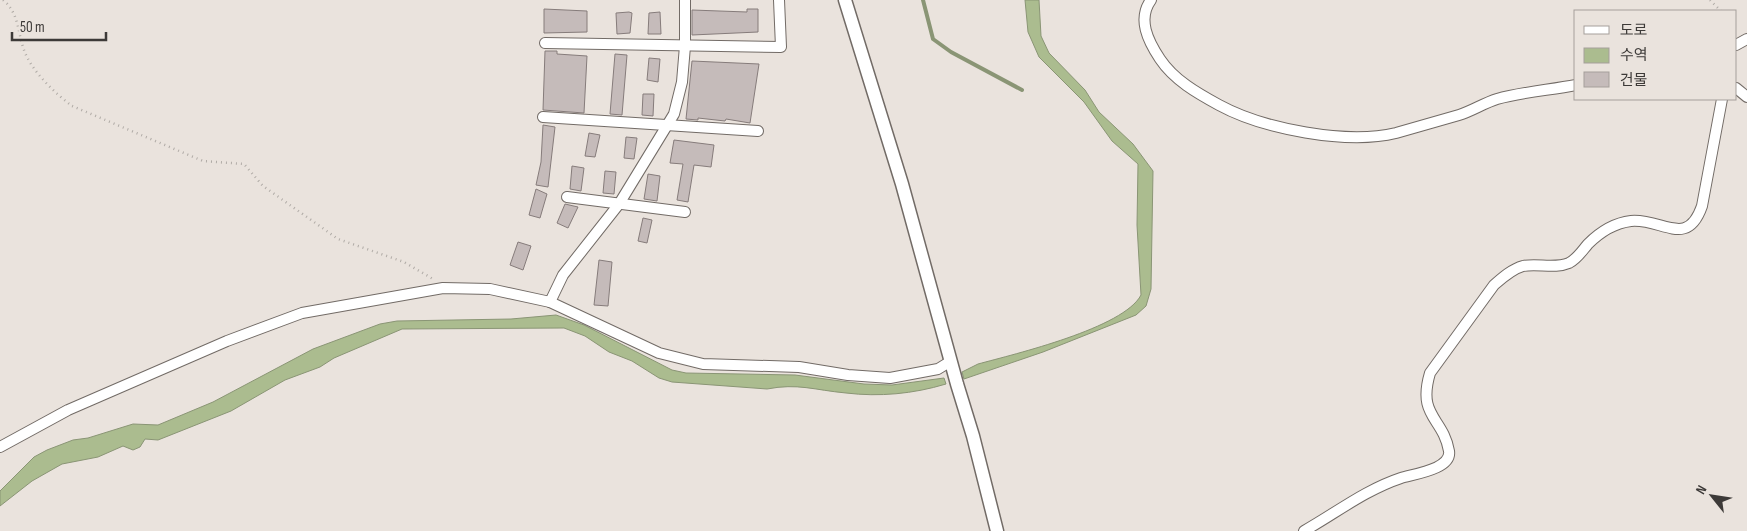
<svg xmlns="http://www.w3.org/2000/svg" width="1747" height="531" viewBox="0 0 1747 531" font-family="'Sofia Sans Condensed','Noto Sans KR',sans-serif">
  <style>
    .water { fill: #abbc8f; stroke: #8a9575 }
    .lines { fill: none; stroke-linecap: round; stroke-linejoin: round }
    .stream { stroke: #8a9575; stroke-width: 4 }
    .building { fill: #c5bbba; stroke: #867c7b }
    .minor-casing { stroke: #726b66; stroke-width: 12 }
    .tertiary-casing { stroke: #726b66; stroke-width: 15 }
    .path { stroke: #b0aba6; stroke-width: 2.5; stroke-dasharray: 1 4; stroke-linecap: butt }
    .minor { stroke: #fff; stroke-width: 10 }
    .tertiary { stroke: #fff; stroke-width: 12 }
  </style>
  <rect width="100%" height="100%" fill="#eae3dd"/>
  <g class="water">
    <path d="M 1025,0 L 1039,0 L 1041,36 L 1049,53 L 1085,90 L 1099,112 L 1133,144 L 1153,171 L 1151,289 L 1146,306 L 1136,315 L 1043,352 L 964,379 L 962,372 L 978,364 C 1015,354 1124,328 1141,295 L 1137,225 L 1138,164 L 1112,141 L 1084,102 L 1039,57 L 1028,32 Z"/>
    <path d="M 556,315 L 584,325 L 672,370 L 686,373 L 795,375 L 864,384 L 892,385 L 944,378 L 946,384 C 913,394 879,397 846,393 C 814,390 798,383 767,389 L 672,382 L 659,378 L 632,361 L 609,352 L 585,336 L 564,328 L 402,329 L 334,358 L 320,367 L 285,380 L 231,411 L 158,440 L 145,439 L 140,447 L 133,450 L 123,446 L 98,457 L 62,464 L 32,481 L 0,506 L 0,491 L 34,457 L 47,450 L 73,440 L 88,438 L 133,424 L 158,425 L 213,402 L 313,349 L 380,324 L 397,321 L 511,319 Z"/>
  </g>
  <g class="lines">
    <path class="stream" d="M 923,0 L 933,39 L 951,52 L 1022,90"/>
  </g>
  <g class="building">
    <path d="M 544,9 L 587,11 L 587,32 L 544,33 Z"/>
    <path d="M 747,9 L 758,9 L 758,32 L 692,35 L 692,10 L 747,12 Z"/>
    <path d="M 629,12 L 632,13 L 630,33 L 617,34 L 616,13 Z"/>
    <path d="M 660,12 L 661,34 L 648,34 L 649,13 Z"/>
    <path d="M 545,51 L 557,51 L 557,54 L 587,56 L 584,113 L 543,110 Z"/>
    <path d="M 615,54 L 627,55 L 622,115 L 610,114 Z"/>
    <path d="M 649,58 L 660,59 L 658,82 L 647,80 Z"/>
    <path d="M 692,61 L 759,64 L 750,123 L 726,119 L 725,121 L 698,118 L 698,120 L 686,119 Z"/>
    <path d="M 643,94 L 654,94 L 653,116 L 642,115 Z"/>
    <path d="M 543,125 L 555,127 L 548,187 L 536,185 L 541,162 Z"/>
    <path d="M 589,133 L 600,135 L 595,157 L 585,156 Z"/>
    <path d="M 626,137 L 637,138 L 634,159 L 624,158 Z"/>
    <path d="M 674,140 L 714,145 L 711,167 L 694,165 L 688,202 L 677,200 L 683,164 L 670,163 Z"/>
    <path d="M 572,166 L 584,168 L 581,191 L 570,189 Z"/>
    <path d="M 605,171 L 616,172 L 614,194 L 603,193 Z"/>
    <path d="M 648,174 L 660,176 L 657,201 L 644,199 Z"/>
    <path d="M 536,189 L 547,194 L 540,218 L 529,215 Z"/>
    <path d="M 565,204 L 578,207 L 568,228 L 557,223 Z"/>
    <path d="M 643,218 L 652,220 L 647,243 L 638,241 Z"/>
    <path d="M 518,242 L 531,246 L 523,270 L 510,265 Z"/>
    <path d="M 599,260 L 612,262 L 608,306 L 594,305 Z"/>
  </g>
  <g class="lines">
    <defs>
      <g id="minor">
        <path d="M 1151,0 C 1137,19 1148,41 1160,59 C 1174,80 1197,93 1219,105 C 1263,129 1347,145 1396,133 C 1417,127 1438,121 1459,115 C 1472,111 1484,103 1497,99 C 1522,92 1550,90 1576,85"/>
        <path d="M 545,43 L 781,47 L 779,0"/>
        <path d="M 1736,45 L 1747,39"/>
        <path d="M 1736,88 L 1747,97"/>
        <path d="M 543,117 L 758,131"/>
        <path d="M 567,197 L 685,212"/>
        <path d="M 550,302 L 563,275 L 619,204 L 674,114 L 682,82 L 685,46 L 685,0"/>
        <path d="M 0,447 L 68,410 L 227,341 L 302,313 L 443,288 L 490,289 L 550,302 L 659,353 L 703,364 L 799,367 L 848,375 L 890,378 L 938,369 L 951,361"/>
        <path d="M 1304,531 C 1336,513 1365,490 1401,478 C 1414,474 1452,469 1449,451 C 1443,417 1417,417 1430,373 L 1494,285 C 1502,278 1512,269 1523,266 C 1537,263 1555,269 1569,263 C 1577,259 1582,251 1588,244 C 1600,232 1614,223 1631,221 C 1662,218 1687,249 1702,206 L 1722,99"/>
      </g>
      <path id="tertiary" d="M 845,0 L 902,184 L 957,384 L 973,436 L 997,531"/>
    </defs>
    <use href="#minor" class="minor-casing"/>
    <use href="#tertiary" class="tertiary-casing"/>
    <g class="path">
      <path d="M 3,0 C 21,14 17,38 27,57 C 36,75 56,94 72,106 L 203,161 L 244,164 L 263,186 L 338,239 L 404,262 L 433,279"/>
      <path d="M 1710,0 L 1721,11"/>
    </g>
    <use href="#minor" class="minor"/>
    <use href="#tertiary" class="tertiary"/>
  </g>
  <rect x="1574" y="10" width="162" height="90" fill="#eae3dd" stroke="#a59f9b"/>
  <rect x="1584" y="26" width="25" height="8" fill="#ffffff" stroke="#a59f9b"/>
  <text x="1620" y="35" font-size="15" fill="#3d3a38">도로</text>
  <rect x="1584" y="48" width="25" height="15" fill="#abbc8f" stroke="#a59f9b"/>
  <text x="1620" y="60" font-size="15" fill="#3d3a38">수역</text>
  <rect x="1584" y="72" width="25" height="15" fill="#c5bbba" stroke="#a59f9b"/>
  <text x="1620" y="85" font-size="15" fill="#3d3a38">건물</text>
  <g transform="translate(1712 496) rotate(300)" stroke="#eae3dd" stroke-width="4" paint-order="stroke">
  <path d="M0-4L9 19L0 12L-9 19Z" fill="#3d3a38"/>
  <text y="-8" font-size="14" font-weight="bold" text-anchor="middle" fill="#3d3a38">N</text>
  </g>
  <path d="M12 32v8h94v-8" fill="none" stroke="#3d3a38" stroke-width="2.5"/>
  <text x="20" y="32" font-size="15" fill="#3d3a38" stroke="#eae3dd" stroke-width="4" paint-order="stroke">50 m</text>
</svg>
